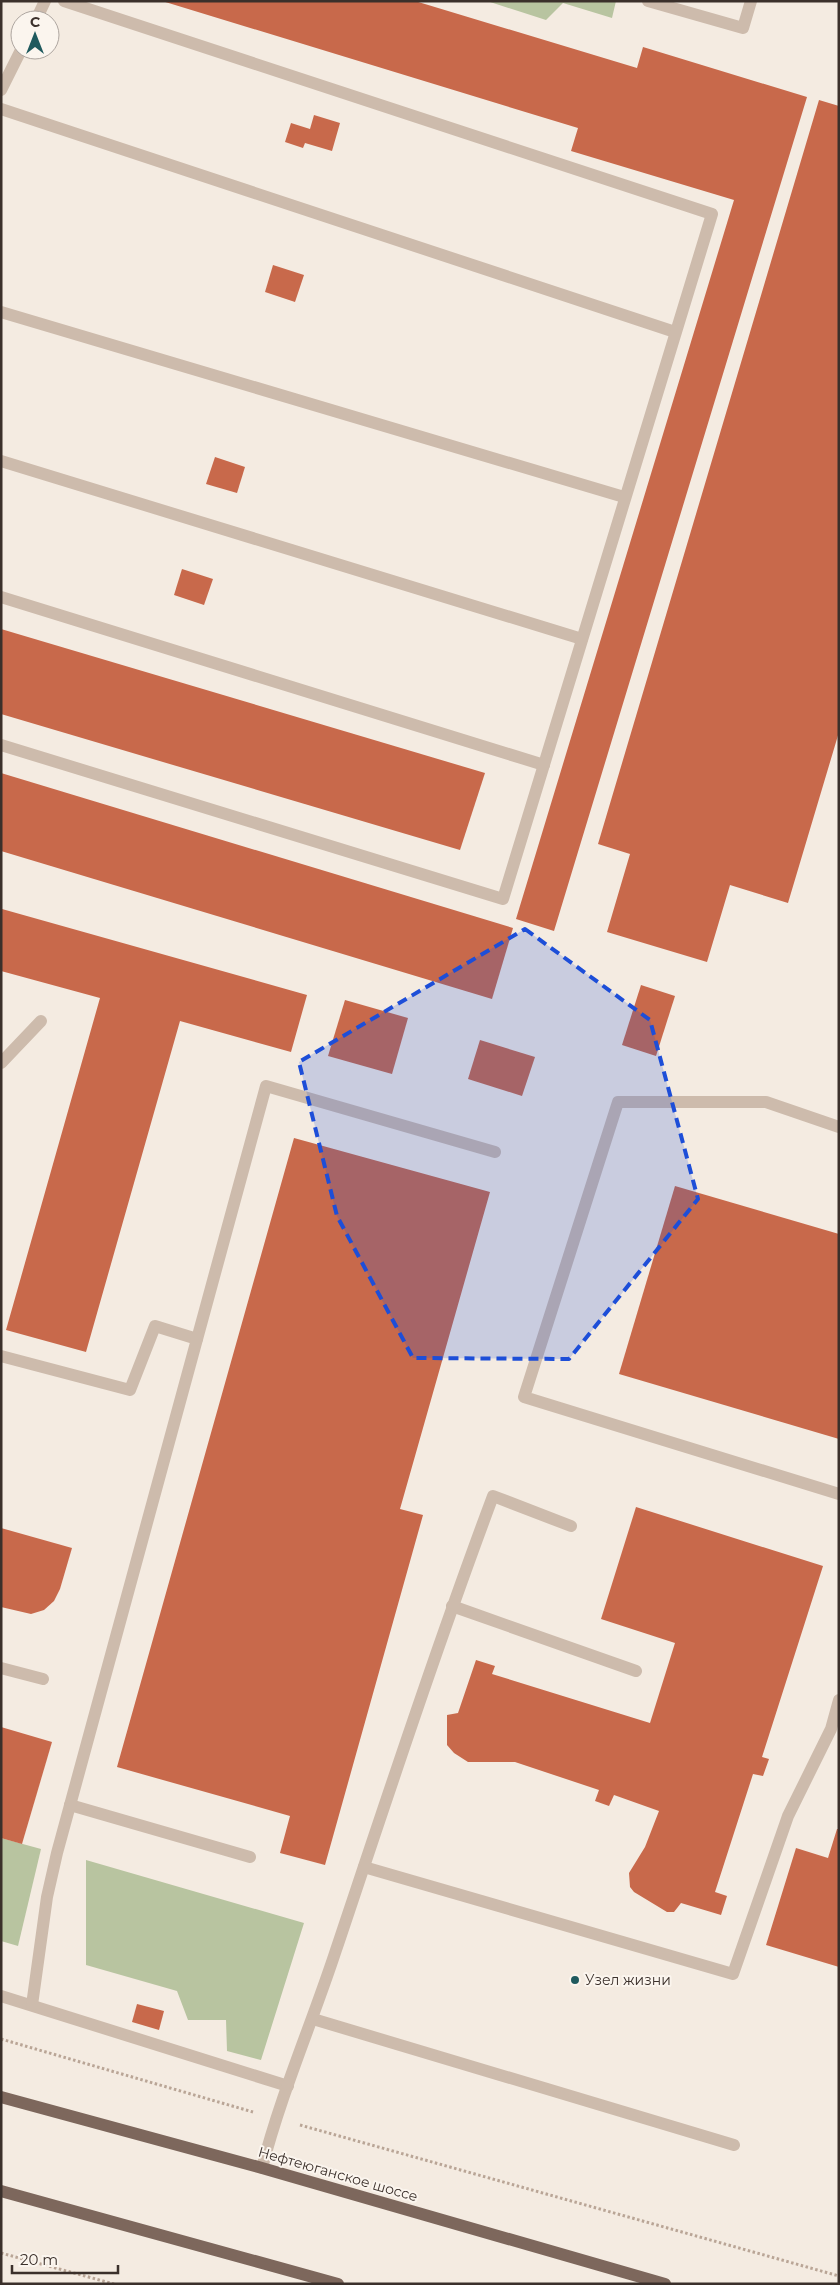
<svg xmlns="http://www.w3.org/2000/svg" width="840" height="2285" viewBox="0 0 840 2285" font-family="Montserrat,sans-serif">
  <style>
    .green { fill: #b8c4a0 }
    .building { fill: #c8694b }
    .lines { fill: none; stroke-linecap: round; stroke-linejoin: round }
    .path { stroke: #b9a596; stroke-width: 3; stroke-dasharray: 2.5 2.5; stroke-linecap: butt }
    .lane { stroke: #cdbbac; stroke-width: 12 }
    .primary { stroke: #7d675c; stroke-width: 12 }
    .marked { fill: #1d4ed8; fill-opacity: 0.2; stroke: #1d4ed8; stroke-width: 4; stroke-dasharray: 10 6; stroke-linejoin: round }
    .poi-dot { fill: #1f5a5e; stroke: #fbf5ee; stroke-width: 2 }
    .labels { text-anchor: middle; stroke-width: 4; stroke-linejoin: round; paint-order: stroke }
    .poi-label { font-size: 14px; fill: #3b302b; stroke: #fbf5ee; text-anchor: start }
    .street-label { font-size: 14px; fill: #3b302b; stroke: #fbf5ee }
  </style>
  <rect width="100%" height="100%" fill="#f4ebe1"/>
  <g class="green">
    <path d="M 487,1 L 616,1 L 612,18 L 563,3 L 546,20 Z"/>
    <path d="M 1,1838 L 41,1849 L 18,1946 L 1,1941 Z"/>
    <path d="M 86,1860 L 304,1923 L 261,2060 L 227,2051 L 226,2020 L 188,2020 L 177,1991 L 86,1965 Z"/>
  </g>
  <g class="building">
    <path d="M 162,1 L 415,1 L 637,68 L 643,47 L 807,97 L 554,931 L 516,919 L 734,200 L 571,151 L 578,128 Z"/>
    <path d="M 819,100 L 839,106 L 839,732 L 788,903 L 730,885 L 707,962 L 607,932 L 630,854 L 598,844 Z"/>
    <path d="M 314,115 L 340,123 L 332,151 L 305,143 L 303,148 L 285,142 L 291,123 L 310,129 Z"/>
    <path d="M 273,265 L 304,275 L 295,302 L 265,292 Z"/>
    <path d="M 215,457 L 245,467 L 237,493 L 206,484 Z"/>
    <path d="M 182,569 L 213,579 L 204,605 L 174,595 Z"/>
    <path d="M 1,629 L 485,773 L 460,850 L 1,714 Z"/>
    <path d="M 1,773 L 513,928 L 492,999 L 1,851 Z"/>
    <path d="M 2,909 L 307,995 L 291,1052 L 180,1021 L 86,1352 L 6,1330 L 100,998 L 1,971 Z"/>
    <path d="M 641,985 L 675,996 L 656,1056 L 622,1045 Z"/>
    <path d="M 345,1000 L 408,1018 L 392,1074 L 328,1056 Z"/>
    <path d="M 480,1040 L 535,1057 L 522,1096 L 468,1079 Z"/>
    <path d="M 294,1138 L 490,1192 L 400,1509 L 423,1515 L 325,1865 L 280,1853 L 290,1816 L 117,1767 Z"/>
    <path d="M 675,1186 L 839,1234 L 839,1439 L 619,1374 Z"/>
    <path d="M 636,1507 L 823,1566 L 762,1757 L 769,1759 L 763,1776 L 753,1774 L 715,1892 L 727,1896 L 721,1915 L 681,1903 L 674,1912 L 667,1912 L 634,1892 L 630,1887 L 629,1873 L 645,1847 L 659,1811 L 614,1795 L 609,1806 L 595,1801 L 599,1790 L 515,1762 L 468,1762 L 454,1753 L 447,1745 L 447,1715 L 458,1713 L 476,1660 L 495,1666 L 492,1674 L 650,1723 L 675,1643 L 601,1619 Z"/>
    <path d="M 1,1528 L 72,1548 L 60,1589 L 54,1601 L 44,1610 L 31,1614 L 1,1607 Z"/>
    <path d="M 1,1727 L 52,1742 L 22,1844 L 1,1838 Z"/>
    <path d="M 837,1829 L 839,1829 L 839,1967 L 766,1945 L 796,1848 L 828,1858 Z"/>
    <path d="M 137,2004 L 164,2011 L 159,2030 L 132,2022 Z"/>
  </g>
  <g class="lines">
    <g class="path">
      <path d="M 1,2039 L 253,2112"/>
      <path d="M 300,2125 L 839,2276"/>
      <path d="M 1,2253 L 114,2284"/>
    </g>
    <g class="lane">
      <path d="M 648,1 L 743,28 L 751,1"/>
      <path d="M 36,20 L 45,1"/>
      <path d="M 1,90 L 21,50"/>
      <path d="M 1,109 L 675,332"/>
      <path d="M 1,312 L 624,497"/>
      <path d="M 1,461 L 582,639"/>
      <path d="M 1,597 L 544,765"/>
      <path d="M 1,745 L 503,899 L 712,214 L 64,1"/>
      <path d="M 1,1063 L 41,1021"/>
      <path d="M 839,1127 L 766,1102 L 618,1102 L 524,1397 L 839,1494"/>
      <path d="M 1,1356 L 130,1390 L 155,1326 L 197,1339"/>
      <path d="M 452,1606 L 636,1671"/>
      <path d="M 1,1668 L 43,1679"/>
      <path d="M 70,1805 L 250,1857"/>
      <path d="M 364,1867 L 733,1974 L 788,1816 L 831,1729 L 839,1700"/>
      <path d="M 1,1996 L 288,2086"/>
      <path d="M 32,2005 L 47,1897 L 57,1853 L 266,1086 L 495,1152"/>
      <path d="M 313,2019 L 734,2145"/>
      <path d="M 262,2168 C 281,2094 312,2023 336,1950 C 387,1798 437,1646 493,1496 L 571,1526"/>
    </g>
    <g class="primary">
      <path d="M 1,2097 L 262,2168 L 665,2284"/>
      <path d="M 1,2191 L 338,2284"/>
    </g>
  </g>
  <path class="marked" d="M 525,929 L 650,1020 L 698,1199 L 569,1359 L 413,1358 L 337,1216 L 299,1062 Z"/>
  <circle class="poi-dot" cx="575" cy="1980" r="5"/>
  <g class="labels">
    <g class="poi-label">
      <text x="585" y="1985">Узел жизни</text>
    </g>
    <g class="street-label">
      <text transform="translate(338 2174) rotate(16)" y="5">Нефтеюганское шоссе</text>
    </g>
  </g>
  <rect width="840" height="2285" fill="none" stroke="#3b302b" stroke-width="5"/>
  <g transform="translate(35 35)"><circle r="24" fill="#fbf5ee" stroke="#aea6a0"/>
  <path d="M0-4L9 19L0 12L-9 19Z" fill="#1f5a5e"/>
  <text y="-8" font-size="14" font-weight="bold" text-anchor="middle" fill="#3b302b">С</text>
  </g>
  <path d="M12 2265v8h106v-8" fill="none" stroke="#3b302b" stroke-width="2.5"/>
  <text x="20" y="2265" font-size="15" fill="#3b302b" stroke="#fbf5ee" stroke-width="4" paint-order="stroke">20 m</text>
</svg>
